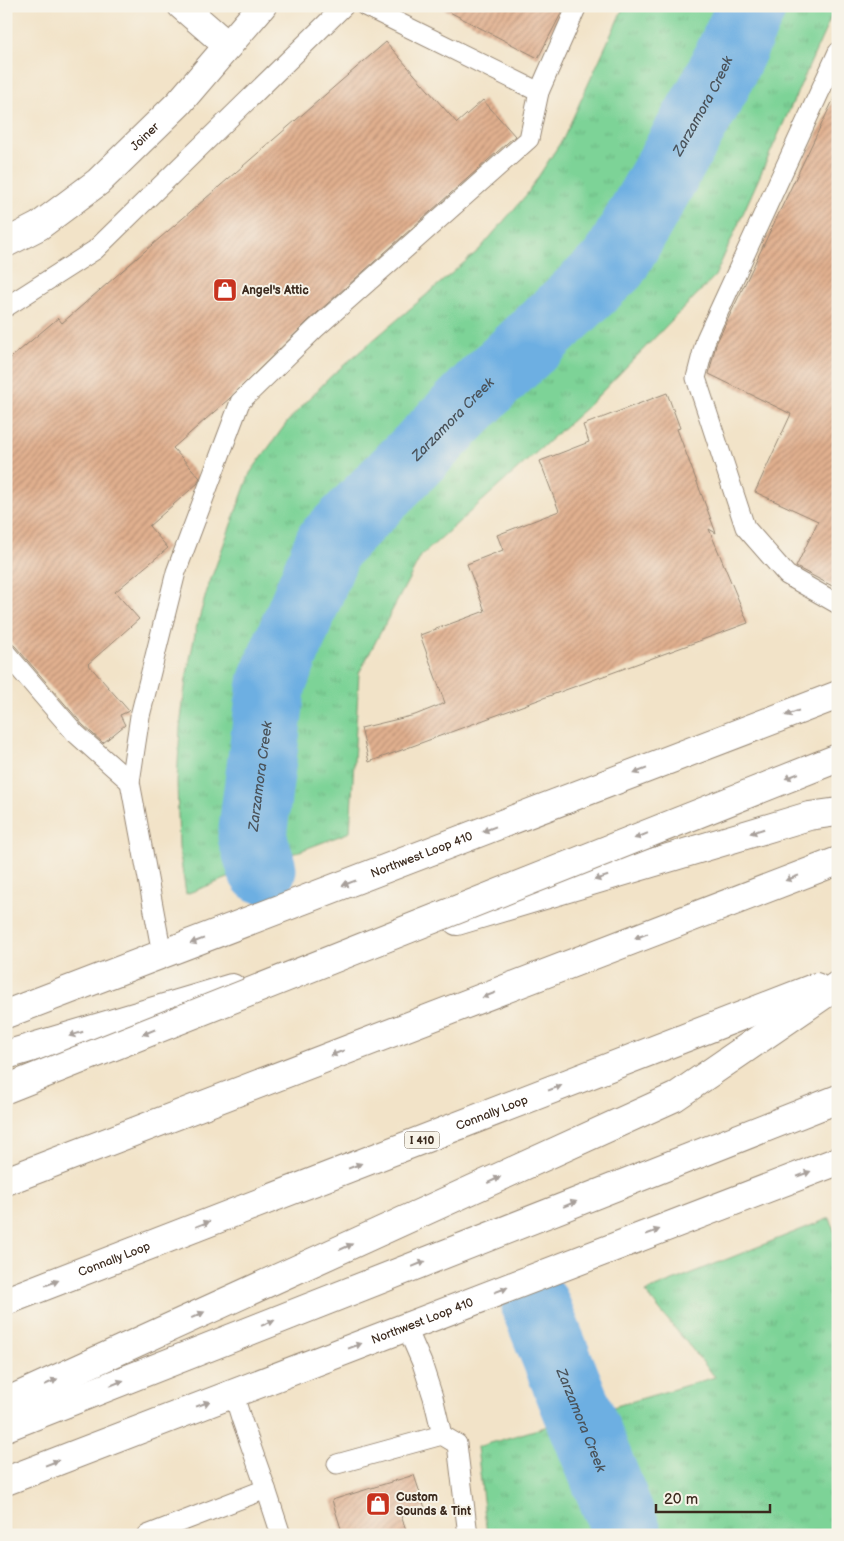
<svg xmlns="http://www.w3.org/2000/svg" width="844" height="1541" viewBox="0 0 844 1541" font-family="'Balsamiq Sans',sans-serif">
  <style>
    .grass { fill: url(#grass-tufts); stroke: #5c7e5a }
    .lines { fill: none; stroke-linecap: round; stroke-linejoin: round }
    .river { stroke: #6dafe2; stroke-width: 69 }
    .building { fill: url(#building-hatch) }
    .service-casing { stroke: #968673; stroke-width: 21 }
    .minor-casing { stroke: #968673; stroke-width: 30 }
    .secondary-casing { stroke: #968673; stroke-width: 30 }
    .motorway-casing { stroke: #968673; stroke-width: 30 }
    .service { stroke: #fff; stroke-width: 19 }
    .minor { stroke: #fff; stroke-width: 28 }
    .secondary { stroke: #fff; stroke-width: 28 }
    .motorway { stroke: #fff; stroke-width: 28 }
    .motorway-bridge-casing { stroke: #968673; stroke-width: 30; stroke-linecap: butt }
    .motorway-bridge { stroke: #fff; stroke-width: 28 }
    .oneway { fill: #a79f9a }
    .labels { text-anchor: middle; stroke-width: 4; stroke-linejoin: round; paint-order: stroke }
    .shield { fill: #f7f3e8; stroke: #73665b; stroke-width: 1 }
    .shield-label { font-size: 11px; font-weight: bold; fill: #3b2a1e }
    .street-label { font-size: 12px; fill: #3b2a1e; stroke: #f7f3e8 }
    .poi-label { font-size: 12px; font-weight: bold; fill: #3b2a1e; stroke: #f7f3e8; text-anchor: start }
    .water-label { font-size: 14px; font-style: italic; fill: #4a5259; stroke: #f7f3e8 }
  </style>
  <defs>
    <pattern id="grass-tufts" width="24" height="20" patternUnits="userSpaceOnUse" patternTransform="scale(1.25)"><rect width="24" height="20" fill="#7dd397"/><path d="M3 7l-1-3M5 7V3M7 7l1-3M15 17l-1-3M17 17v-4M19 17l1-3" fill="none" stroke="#6db582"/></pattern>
    <pattern id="building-hatch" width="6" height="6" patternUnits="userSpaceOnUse" patternTransform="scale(1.25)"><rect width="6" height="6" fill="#e1b08f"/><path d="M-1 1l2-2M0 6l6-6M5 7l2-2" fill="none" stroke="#b88f74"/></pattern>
  </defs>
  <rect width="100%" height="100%" fill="#f7f3e8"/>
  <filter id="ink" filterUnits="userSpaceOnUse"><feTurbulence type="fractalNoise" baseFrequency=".02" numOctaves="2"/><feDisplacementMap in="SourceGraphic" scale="10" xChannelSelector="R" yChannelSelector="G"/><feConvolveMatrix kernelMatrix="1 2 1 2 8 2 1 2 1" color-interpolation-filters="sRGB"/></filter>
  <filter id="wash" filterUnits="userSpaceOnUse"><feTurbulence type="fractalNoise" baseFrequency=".0096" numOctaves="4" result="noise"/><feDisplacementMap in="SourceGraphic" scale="20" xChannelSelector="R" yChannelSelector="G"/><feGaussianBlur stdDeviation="1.12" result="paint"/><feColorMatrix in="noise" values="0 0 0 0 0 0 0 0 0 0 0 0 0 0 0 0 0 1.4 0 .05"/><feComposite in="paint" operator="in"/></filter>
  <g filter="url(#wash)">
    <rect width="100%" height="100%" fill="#f2e3c8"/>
    <g class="grass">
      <path d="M 624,6 L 836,6 L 715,276 L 588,406 L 421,556 L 359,673 L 350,832 L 186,894 L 179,848 L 177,781 L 180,728 L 186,679 L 196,629 L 208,587 L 250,473 L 288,421 L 330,377 L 479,250 L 527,194 L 564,137 Z"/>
      <path d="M 830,1218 L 838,1242 L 838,1535 L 487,1535 L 477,1447 L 715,1377 L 645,1292 Z"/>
    </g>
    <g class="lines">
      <g class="river">
        <path id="s1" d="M 262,869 L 252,836 L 272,683 L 329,544 L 486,385 L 614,264 L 715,86 L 752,6"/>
        <path id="s2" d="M 536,1307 L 628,1535"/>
      </g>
    </g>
    <g id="blocks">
      <g class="building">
        <path d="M 438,6 L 565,6 L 538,58 Z"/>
        <path d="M 386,42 L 457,123 L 483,100 L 515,136 L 308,321 L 230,398 L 173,448 L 200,478 L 198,483 L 149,526 L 168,548 L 115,592 L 139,619 L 88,664 L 129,711 L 120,715 L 125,725 L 103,743 L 83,725 L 15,646 L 6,639 L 6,362 L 58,318 L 62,323 Z"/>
        <path d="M 838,90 L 838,589 L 796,567 L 818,521 L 755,492 L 791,414 L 709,374 L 716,344 Z"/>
        <path d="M 667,393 L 680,428 L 677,429 L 716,533 L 709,529 L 748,623 L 369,762 L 361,728 L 415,715 L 445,703 L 420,635 L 485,611 L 467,564 L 503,550 L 497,535 L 559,511 L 540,461 L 589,442 L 583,425 Z"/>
        <path d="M 414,1475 L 425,1508 L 401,1516 L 408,1535 L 343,1535 L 332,1500 Z"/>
      </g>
    </g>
  </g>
  <g filter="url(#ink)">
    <use href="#blocks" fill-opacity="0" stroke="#968673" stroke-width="1"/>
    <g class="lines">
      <defs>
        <g id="service">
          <path d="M 365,6 L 539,92"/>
          <path d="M 838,52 L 706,339 L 696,378 L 745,527 L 787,575 L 838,604"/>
          <path d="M 6,307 L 95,250 L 344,6"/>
          <path d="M 6,653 L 75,733 L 130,782"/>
          <path d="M 162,954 L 130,782 L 140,716 L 176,572 L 240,402 L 315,329 L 529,139 L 539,92 L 577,6"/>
          <path d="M 406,1326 L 422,1363 L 433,1397 L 442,1435"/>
          <path d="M 233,1392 L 241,1418 L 266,1489"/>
          <path d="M 337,1464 L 442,1435 L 457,1444 L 468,1535"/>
          <path d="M 147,1535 L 266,1489 L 281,1535"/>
        </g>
        <g id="minor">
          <path d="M 182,6 L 228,46"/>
          <path id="s3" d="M 6,243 L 39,226 L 98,182 L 179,103 L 262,6"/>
        </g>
        <g id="secondary">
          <path id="s4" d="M 6,1014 L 838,695"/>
          <path id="s5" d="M 6,1481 L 838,1161"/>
        </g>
        <g id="motorway">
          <path d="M 457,921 L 809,816 L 838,812"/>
          <path d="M 6,1055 L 232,988"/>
          <path d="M 6,1181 L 838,861"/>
          <path id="s6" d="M 6,1301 L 816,987"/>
          <path d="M 6,1402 L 675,1097 L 838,985"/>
          <path d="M 6,1427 L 838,1099"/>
        </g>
      </defs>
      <use href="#service" class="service-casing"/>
      <use href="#minor" class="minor-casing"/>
      <use href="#secondary" class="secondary-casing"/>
      <use href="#motorway" class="motorway-casing"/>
      <use href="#service" class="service"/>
      <use href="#minor" class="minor"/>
      <use href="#secondary" class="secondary"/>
      <use href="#motorway" class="motorway"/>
      <defs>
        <path id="motorway-bridge" d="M 6,1089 L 838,758"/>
      </defs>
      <use href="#motorway-bridge" class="motorway-bridge-casing"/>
      <use href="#motorway-bridge" class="motorway-bridge"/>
    </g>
    <defs><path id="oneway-solid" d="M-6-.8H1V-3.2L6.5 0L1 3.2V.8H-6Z" transform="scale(1.25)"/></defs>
    <g class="oneway">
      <use href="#oneway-solid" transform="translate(792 713) rotate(159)"/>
      <use href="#oneway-solid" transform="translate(640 771) rotate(159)"/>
      <use href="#oneway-solid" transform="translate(792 776) rotate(158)"/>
      <use href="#oneway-solid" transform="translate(489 829) rotate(159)"/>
      <use href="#oneway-solid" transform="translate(757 831) rotate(163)"/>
      <use href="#oneway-solid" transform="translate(641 836) rotate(158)"/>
      <use href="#oneway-solid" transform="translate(601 878) rotate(163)"/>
      <use href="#oneway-solid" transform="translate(792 878) rotate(159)"/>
      <use href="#oneway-solid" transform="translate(349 883) rotate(159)"/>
      <use href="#oneway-solid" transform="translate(641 936) rotate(159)"/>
      <use href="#oneway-solid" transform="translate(197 941) rotate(159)"/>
      <use href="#oneway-solid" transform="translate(489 995) rotate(159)"/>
      <use href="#oneway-solid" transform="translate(149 1032) rotate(158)"/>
      <use href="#oneway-solid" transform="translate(76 1034) rotate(163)"/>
      <use href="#oneway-solid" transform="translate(337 1053) rotate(159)"/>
      <use href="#oneway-solid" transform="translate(555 1088) rotate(-21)"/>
      <use href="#oneway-solid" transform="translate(355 1166) rotate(-21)"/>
      <use href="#oneway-solid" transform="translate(804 1174) rotate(-21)"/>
      <use href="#oneway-solid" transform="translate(494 1180) rotate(-25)"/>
      <use href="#oneway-solid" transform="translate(570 1204) rotate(-22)"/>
      <use href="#oneway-solid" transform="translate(203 1224) rotate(-21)"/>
      <use href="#oneway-solid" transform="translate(653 1232) rotate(-21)"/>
      <use href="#oneway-solid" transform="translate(346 1247) rotate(-25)"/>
      <use href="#oneway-solid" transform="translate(419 1264) rotate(-22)"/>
      <use href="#oneway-solid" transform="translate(52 1283) rotate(-21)"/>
      <use href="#oneway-solid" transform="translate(501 1290) rotate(-21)"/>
      <use href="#oneway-solid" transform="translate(198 1315) rotate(-25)"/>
      <use href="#oneway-solid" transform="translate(268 1323) rotate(-22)"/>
      <use href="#oneway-solid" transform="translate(355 1346) rotate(-21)"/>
      <use href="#oneway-solid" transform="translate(51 1382) rotate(-25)"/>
      <use href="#oneway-solid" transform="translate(117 1383) rotate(-22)"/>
      <use href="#oneway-solid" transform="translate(203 1404) rotate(-21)"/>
      <use href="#oneway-solid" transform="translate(52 1463) rotate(-21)"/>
    </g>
  </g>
  <defs>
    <symbol id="shop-square" viewBox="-11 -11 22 22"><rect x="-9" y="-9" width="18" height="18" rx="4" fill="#c8321e" stroke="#f7f3e8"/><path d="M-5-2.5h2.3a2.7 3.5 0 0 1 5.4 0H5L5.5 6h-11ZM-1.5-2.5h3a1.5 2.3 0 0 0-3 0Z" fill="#fff"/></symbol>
  </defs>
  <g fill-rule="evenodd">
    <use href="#shop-square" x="211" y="276" width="28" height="28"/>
    <use href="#shop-square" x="364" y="1490" width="28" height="28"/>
  </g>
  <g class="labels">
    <rect class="shield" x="404.5" y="1131.5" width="35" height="17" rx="4"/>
    <g class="shield-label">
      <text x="422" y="1144">I 410</text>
    </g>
    <g class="street-label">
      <text dy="4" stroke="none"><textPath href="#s3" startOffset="176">Joiner</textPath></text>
      <text dy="4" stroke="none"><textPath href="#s4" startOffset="445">Northwest Loop 410</textPath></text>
      <text dy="4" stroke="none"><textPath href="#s6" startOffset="521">Connally Loop</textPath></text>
      <text dy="4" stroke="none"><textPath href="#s6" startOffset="116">Connally Loop</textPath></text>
      <text dy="4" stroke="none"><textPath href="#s5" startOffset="446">Northwest Loop 410</textPath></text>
    </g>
    <g class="poi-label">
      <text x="242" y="294">Angel's Attic</text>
      <text x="396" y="1501">Custom<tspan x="396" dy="14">Sounds &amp; Tint</tspan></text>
    </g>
    <g class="water-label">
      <text dy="5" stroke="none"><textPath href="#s1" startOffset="920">Zarzamora Creek</textPath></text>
      <text dy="5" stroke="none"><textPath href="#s1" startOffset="515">Zarzamora Creek</textPath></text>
      <text dy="5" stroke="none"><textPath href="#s1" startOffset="95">Zarzamora Creek</textPath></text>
      <text dy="5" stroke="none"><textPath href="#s2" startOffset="122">Zarzamora Creek</textPath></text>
    </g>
  </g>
  <rect width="844" height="1541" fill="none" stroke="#f7f3e8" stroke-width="25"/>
  <path d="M656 1504v8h114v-8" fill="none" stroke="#3b2a1e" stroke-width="2.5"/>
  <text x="664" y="1504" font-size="15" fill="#3b2a1e" stroke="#f7f3e8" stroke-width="4" paint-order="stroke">20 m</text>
</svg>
